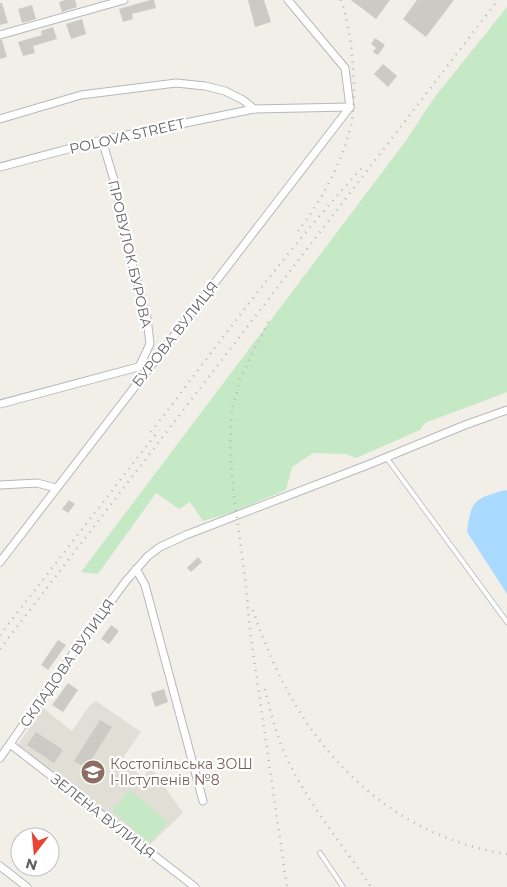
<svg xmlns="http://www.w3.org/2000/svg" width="507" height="887" viewBox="0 0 507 887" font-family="Montserrat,sans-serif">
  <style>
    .education { fill: #e1ded6 }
    .green { fill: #c5e8c5 }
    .water { fill: #aadaff }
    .building { fill: #cccac5 }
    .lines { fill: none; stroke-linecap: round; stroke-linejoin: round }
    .lane-casing { stroke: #b5b8bc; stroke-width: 5.5 }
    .street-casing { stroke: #b5b8bc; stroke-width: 9 }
    .lane { stroke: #fff; stroke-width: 4 }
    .street { stroke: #fff; stroke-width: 7 }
    .rail { stroke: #b6b7b8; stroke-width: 2.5; stroke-dasharray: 1 6; stroke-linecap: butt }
    .labels { text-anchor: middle; stroke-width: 4.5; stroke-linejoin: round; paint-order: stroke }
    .street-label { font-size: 14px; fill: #5f6368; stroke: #fff }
    .education-label { font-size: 14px; fill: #785e54; stroke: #fff; text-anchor: start }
  </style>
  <rect width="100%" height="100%" fill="#f1efe8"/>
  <path class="education" d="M 96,701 L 141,732 L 120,762 L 144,777 L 150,766 L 183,813 L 148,846 L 17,746 L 43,708 L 72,731 L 90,705 Z"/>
  <g class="green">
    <path d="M 507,7 L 507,392 L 425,423 L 420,430 L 356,458 L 346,454 L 313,453 L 292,467 L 286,490 L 233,512 L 203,521 L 190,502 L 179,509 L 156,493 L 98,574 L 81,572 L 405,142 L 434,98 Z"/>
    <path d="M 130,790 L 168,822 L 150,843 L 112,811 Z"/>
  </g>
  <path class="water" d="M 505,490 L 507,491 L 507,594 L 467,532 C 471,500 474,499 505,490 Z"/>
  <g class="building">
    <path d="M 65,0 L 75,0 L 77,7 L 62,12 L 59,2 Z"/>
    <path d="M 150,0 L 154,0 L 156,8 L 132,14 L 133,19 L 123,22 L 119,9 Z"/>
    <path d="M 248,0 L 264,0 L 271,22 L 255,27 Z"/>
    <path d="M 351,0 L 390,0 L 376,19 Z"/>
    <path d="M 417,0 L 454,0 L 426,37 L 403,19 Z"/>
    <path d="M 0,3 L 2,3 L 8,23 L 0,25 Z"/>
    <path d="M 32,5 L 36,19 L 22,23 L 18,9 Z"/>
    <path d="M 82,19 L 86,34 L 71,39 L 66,24 Z"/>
    <path d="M 53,27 L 57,39 L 33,46 L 35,53 L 23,56 L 18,42 L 42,35 L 41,31 Z"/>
    <path d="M 375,38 L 385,45 L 378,55 L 373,52 L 376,48 L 371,44 Z"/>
    <path d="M 0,40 L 2,40 L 7,57 L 0,59 Z"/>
    <path d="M 383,64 L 397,76 L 388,87 L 374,74 Z"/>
    <path d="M 69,500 L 75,504 L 68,513 L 62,509 Z"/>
    <path d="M 198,557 L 202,562 L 191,572 L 187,568 Z"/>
    <path d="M 111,625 L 119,631 L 109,644 L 101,639 Z"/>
    <path d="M 58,640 L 66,645 L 48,670 L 41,665 Z"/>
    <path d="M 68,683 L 78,690 L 63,712 L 52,705 Z"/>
    <path d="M 164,689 L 168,702 L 155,707 L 151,693 Z"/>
    <path d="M 100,720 L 112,727 L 86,768 L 74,761 Z"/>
    <path d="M 36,732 L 63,750 L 54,763 L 27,745 Z"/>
  </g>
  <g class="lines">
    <defs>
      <g id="lane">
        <path d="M 386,457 L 507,622"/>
        <path d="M 320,853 L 343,887"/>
      </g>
      <g id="street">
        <path d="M 288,0 L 345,68 L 350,107"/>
        <path d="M 0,35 L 124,0"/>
        <path d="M 0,119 L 81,95 L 176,83 L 205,86 L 225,91 L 243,100 L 254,109"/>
        <path d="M 102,140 L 117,190 L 123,230 L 147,318 L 150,344 L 139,367"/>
        <path d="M 0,167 L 102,140 L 254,109 L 350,107"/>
        <path d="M 0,404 L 153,363"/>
        <path d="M 0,485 L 37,483 L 56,488"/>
        <path d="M 0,562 L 350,107"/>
        <path d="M 136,569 L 145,585 L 203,801"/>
        <path d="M 10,744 L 195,887"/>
        <path d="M 0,758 L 86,635 L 126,581 L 148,556 L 160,547 L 186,535 L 370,464 L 465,425 L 507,410"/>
        <path d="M 0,866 L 27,887"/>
      </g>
    </defs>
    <use href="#lane" class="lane-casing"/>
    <use href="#street" class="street-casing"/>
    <use href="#lane" class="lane"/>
    <use href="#street" class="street"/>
    <g class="rail">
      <path d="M 298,231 C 322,200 342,163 351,125 C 358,95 352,29 341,0"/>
      <path d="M 268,322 L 240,379 L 232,409 L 230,447 L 233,489 L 245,577 L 250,631 L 287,887"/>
      <path d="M 151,432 C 220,342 286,250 363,167"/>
      <path d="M 253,610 C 259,630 268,650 277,670 C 321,765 401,838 507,854"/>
      <path d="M 0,635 L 159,430"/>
      <path d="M 0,649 L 498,0"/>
      <path d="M 265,689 C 271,714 278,742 290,765 C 312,808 344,847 371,887"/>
    </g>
  </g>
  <defs>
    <symbol id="school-disc" viewBox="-11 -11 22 22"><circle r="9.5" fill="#8d6e63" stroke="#fff"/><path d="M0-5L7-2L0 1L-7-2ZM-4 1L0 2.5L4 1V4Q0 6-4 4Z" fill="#fff"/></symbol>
  </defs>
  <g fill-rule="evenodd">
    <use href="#school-disc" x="79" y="758" width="28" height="28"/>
  </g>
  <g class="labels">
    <g class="street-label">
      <text transform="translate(127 136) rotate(-13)" y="5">POLOVA STREET</text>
      <text transform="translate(130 254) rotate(77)" y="5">ПРОВУЛОК БУРОВА</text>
      <text transform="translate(175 334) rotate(-52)" y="5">БУРОВА ВУЛИЦЯ</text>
      <text transform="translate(67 663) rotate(-55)" y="5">СКЛАДОВА ВУЛИЦЯ</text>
      <text transform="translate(103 816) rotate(38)" y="5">ЗЕЛЕНА ВУЛИЦЯ</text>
    </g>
    <g class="education-label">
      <text x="110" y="769">Костопільська ЗОШ<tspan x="110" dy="16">І-ІІступенів №8</tspan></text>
    </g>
  </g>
  <g transform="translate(35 852) rotate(196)"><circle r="24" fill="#ffffff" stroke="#bfc1c3"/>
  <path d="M0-4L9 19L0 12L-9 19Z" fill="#ea4335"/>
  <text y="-8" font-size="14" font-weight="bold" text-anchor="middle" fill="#5f6368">N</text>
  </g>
</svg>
